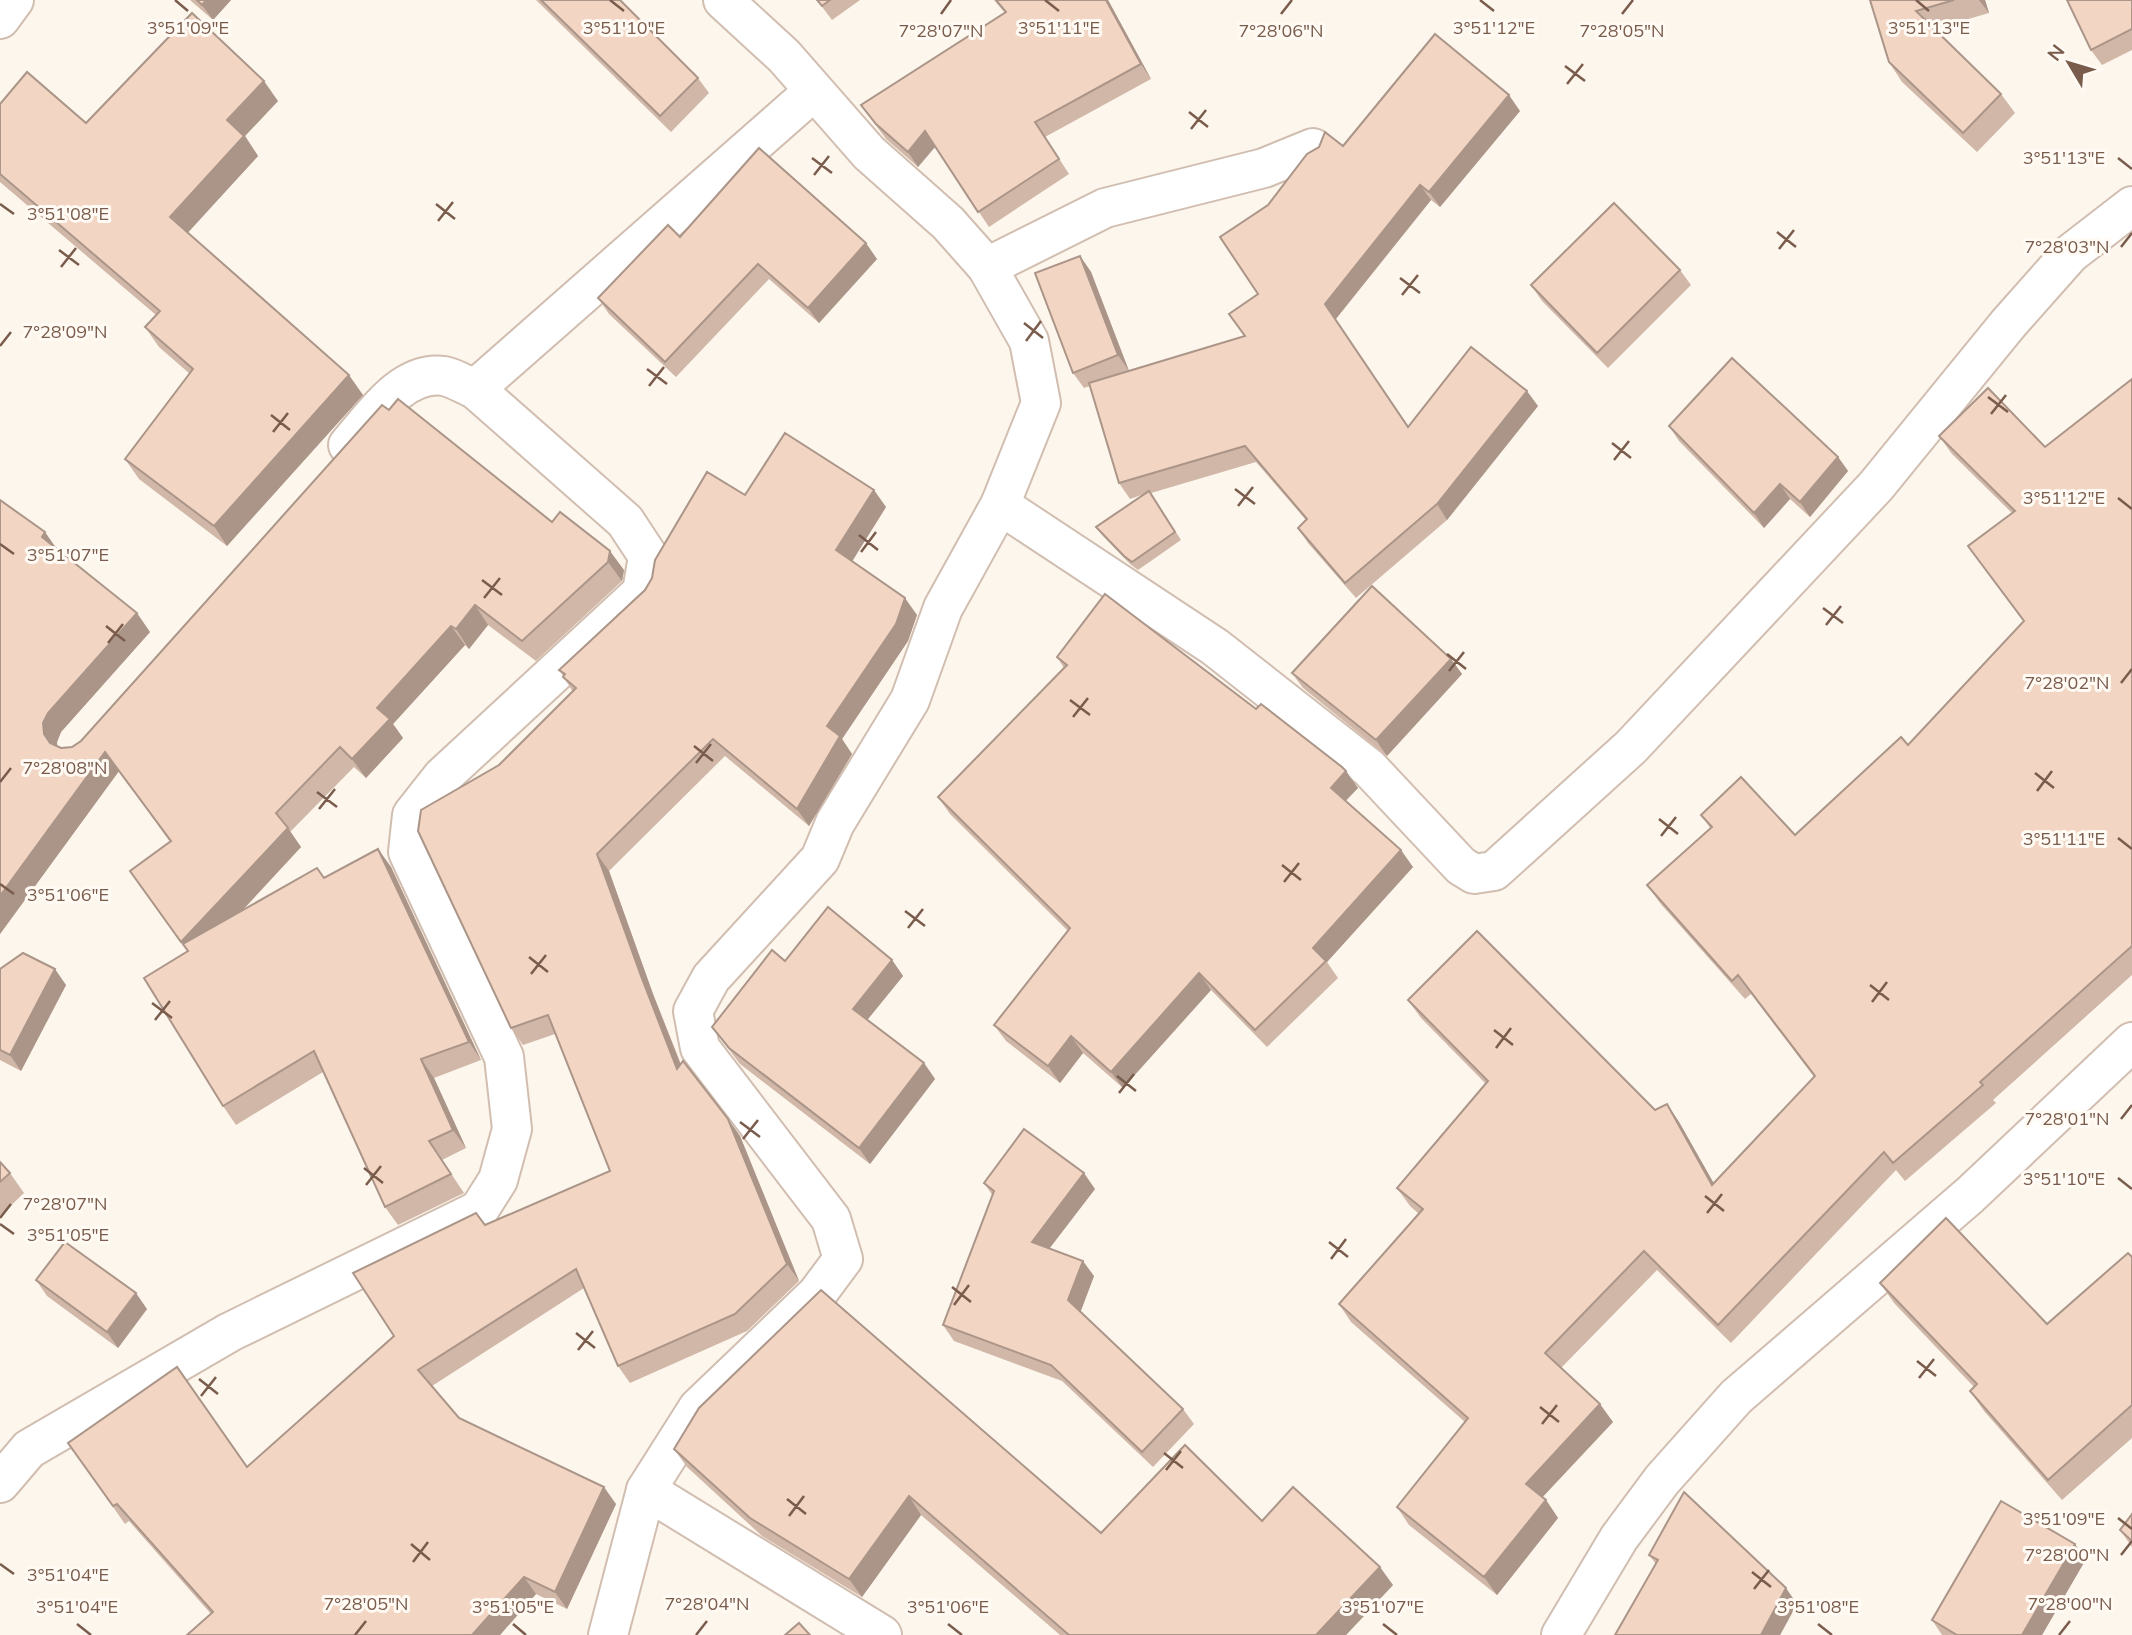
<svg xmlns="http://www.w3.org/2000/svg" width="2132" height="1635" viewBox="0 0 2132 1635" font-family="Mulish,sans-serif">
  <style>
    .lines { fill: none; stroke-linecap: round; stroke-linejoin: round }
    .minor-casing { stroke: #d1beb0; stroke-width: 42 }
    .minor { stroke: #fff; stroke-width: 38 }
    .wall { fill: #d1b7a8 }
    .shaded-wall { fill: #aa9588 }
    .building { fill: #f3d5c3; stroke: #aa9588; stroke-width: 2 }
    .ticks { fill: none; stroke: #7a5c4d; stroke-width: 2.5 }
    .ticks-label { font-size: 18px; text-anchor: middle; fill: #7a5c4d; stroke: #fffaf3; stroke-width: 6; stroke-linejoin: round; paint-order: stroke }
  </style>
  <rect width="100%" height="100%" fill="#fdf6ec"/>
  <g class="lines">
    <defs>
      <g id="minor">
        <path d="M 0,19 L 14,0"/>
        <path d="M 987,267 L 1105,208 L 1264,168 L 1313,148"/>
        <path d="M 348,445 C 372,418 402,370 444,376 C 454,378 465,385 475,389"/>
        <path d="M 1000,505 L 1215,647 L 1369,768 L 1461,866 L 1474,874 L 1494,871 L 1631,747 L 1876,486 L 2008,324 L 2070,254 L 2132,206"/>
        <path d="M 0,1483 L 29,1449 L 230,1332 L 479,1210 L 498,1180 L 512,1129 L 504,1057 L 408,852 L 412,815 L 442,777 L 642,592 L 648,556 L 625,521 L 475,389 L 814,91"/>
        <path d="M 646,1490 L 882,1635"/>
        <path d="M 608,1635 L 646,1490 L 698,1408 L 817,1294 L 843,1259 L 831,1219 L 700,1048 L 693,1011 L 711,978 L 820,859 L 835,823 L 910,700 L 943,608 L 1000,505 L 1041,403 L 1029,341 L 987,267 L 948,223 L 869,153 L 784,56 L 723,0"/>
        <path d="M 1561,1635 L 1619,1538 L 1662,1480 L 1736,1397 L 1970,1195 L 2132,1042"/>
      </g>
    </defs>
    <use href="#minor" class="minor-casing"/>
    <use href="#minor" class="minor"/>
  </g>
  <g class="wall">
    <path d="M 190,0 L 231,0 L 213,20 Z"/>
    <path d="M 536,0 L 620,0 L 698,78 L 709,93 L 671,132 Z"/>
    <path d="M 817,0 L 860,0 L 832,20 Z"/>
    <path d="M 994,0 L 1108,0 L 1151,79 L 1045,137 L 1069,174 L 989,227 L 935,146 L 918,167 L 886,139 L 861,105 L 1005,13 Z"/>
    <path d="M 1870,0 L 1985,0 L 1989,13 L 1934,29 L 2001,94 L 2015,113 L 1977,152 L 1902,82 L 1889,62 Z"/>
    <path d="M 2132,0 L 2132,50 L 2102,65 L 2091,50 Z"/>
    <path d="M 278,101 L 245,136 L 258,156 L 187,232 L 363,395 L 227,546 L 139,479 L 125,459 L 190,374 L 159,347 L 145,327 L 156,315 L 0,182 L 0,104 L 86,123 Z"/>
    <path d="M 1520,111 L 1440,207 L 1431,200 L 1335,320 L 1409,427 L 1538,406 L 1447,520 L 1356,598 L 1308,543 L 1298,528 L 1306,520 L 1256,462 L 1151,493 L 1181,540 L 1138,570 L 1130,564 L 1102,535 L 1096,527 L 1144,494 L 1130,499 L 1119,483 L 1090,386 L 1084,388 L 1073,373 L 1080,256 L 1091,272 L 1129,371 L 1245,336 L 1258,294 L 1268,205 L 1319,147 L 1343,146 Z"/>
    <path d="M 680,237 L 877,259 L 819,323 L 769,279 L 676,377 L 609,314 L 598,298 Z"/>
    <path d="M 1680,270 L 1691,285 L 1608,368 L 1542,301 L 1531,285 Z"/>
    <path d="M 2132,379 L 2132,975 L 1993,1100 L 1996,1103 L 1905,1181 L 1896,1170 L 1731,1343 L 1657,1270 L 1561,1368 L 1613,1422 L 1542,1497 L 1546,1500 L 1558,1518 L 1497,1595 L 1409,1525 L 1397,1507 L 1465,1422 L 1351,1322 L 1339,1304 L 1419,1214 L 1410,1206 L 1397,1188 L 1486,1084 L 1421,1018 L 1408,1000 L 1655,1110 L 1667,1104 L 1679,1122 L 1714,1184 L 1814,1077 L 1751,994 L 1745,999 L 1660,903 L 1647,885 L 1711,829 L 1701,815 L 1795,835 L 1908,745 L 2024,621 L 1968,546 L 2012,513 L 1952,454 L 1939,436 L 2045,447 Z"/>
    <path d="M 389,410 L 624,570 L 622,581 L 536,661 L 488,625 L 469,649 L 465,645 L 393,724 L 403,738 L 366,778 L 354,767 L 290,832 L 301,847 L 243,910 L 324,878 L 378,849 L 391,867 L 481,1060 L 434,1078 L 466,1148 L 442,1160 L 464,1193 L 398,1225 L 385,1207 L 323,1072 L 236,1125 L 223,1106 L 187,951 L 130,871 L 170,842 L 119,771 L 0,934 L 0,500 L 150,632 L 61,732 L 57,742 L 57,746 L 61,748 L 72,747 L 81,741 Z"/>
    <path d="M 1669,426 L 1838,457 L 1848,471 L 1810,517 L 1790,499 L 1764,528 L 1679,441 Z"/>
    <path d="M 745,495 L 886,507 L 852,561 L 917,615 L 908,641 L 842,739 L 852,754 L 809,826 L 725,756 L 609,871 L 653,994 L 681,1064 L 728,1119 L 740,1136 L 799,1281 L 747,1331 L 630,1383 L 618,1366 L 584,1288 L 432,1386 L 459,1418 L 616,1504 L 567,1609 L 536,1594 L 500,1635 L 187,1635 L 211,1614 L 129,1521 L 125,1524 L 68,1443 L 247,1467 L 394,1336 L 485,1225 L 610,1171 L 555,1034 L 523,1045 L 511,1028 L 499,765 L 573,692 L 559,670 Z"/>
    <path d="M 1057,657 L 1256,709 L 1346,771 L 1358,788 L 1346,801 L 1413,867 L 1327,962 L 1338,978 L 1267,1047 L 1211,990 L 1123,1088 L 1083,1053 L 1060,1083 L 1006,1041 L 994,1025 L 1068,931 L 950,814 L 938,797 L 1064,668 Z"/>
    <path d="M 1451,659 L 1462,674 L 1387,756 L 1303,688 L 1292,673 Z"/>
    <path d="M 892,960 L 903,976 L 867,1020 L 924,1063 L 935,1079 L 870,1164 L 740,1064 L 712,1027 L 785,961 Z"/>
    <path d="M 0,969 L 66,985 L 21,1071 L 0,1060 Z"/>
    <path d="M 0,1162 L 10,1173 L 24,1193 L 0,1216 Z"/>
    <path d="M 984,1183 L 1095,1189 L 1049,1248 L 1094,1276 L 1080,1312 L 1183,1409 L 1194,1424 L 1153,1467 L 1062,1381 L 954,1341 L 943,1325 L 993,1196 Z"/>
    <path d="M 2132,1257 L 2132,1438 L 2062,1500 L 1984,1411 L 1970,1391 L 1974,1387 L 1894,1303 L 1880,1283 L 2047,1324 Z"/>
    <path d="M 36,1280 L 147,1309 L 118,1348 L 47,1296 Z"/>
    <path d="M 674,1449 L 1101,1533 L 1262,1521 L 1393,1585 L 1346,1635 L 1060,1635 L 921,1515 L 862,1597 L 762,1536 L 687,1467 Z"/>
    <path d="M 2132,1514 L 2132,1547 L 2120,1530 Z"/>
    <path d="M 1649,1555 L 1797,1604 L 1780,1635 L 1615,1635 L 1656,1564 Z"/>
    <path d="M 2086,1559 L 2042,1635 L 1942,1635 L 1932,1620 Z"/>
  </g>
  <g class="shaded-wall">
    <path d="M 206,0 L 231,0 L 213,20 L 202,5 Z"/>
    <path d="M 1106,0 L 1108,0 L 1151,79 L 1141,64 Z"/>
    <path d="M 1979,0 L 1985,0 L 1989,13 Z"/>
    <path d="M 264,81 L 278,101 L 245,136 L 258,156 L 184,237 L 170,217 L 227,120 Z"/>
    <path d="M 1509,95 L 1520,111 L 1440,207 L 1429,192 Z"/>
    <path d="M 925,131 L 936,146 L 918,167 L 908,152 Z"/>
    <path d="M 1420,185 L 1431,200 L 1335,320 L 1325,304 Z"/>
    <path d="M 866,243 L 877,259 L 819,323 L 808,308 Z"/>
    <path d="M 1080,256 L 1091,272 L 1129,371 L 1118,355 Z"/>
    <path d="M 349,375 L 363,395 L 227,546 L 214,526 Z"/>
    <path d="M 1527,391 L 1538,406 L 1447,520 L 1437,504 Z"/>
    <path d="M 1838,457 L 1848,471 L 1810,517 L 1800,502 Z"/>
    <path d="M 1780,484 L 1790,499 L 1764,528 L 1754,513 Z"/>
    <path d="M 874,490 L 886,507 L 848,568 L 836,550 Z"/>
    <path d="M 45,532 L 59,552 L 42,537 Z"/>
    <path d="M 610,551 L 624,570 L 622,581 L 608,562 Z"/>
    <path d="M 905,598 L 917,615 L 908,641 L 842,739 L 852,754 L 809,826 L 797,809 L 827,726 Z"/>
    <path d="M 475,605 L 488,625 L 469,649 L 456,629 Z"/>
    <path d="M 137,613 L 150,632 L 61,732 L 57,742 L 58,753 L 44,734 L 43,723 L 48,713 Z"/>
    <path d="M 451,626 L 465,645 L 393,724 L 403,738 L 366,778 L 352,759 L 377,708 Z"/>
    <path d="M 1451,659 L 1462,674 L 1387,756 L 1376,740 Z"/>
    <path d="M 105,752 L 119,771 L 0,934 L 0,896 Z"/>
    <path d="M 1346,771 L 1358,788 L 1342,804 L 1331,788 Z"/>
    <path d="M 288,828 L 301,847 L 195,961 L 181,942 Z"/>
    <path d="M 378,849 L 391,867 L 481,1060 L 469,1042 Z"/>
    <path d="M 1401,850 L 1413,867 L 1327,962 L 1313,948 Z"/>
    <path d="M 597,854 L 609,871 L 653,994 L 689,1086 L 677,1069 L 641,976 Z"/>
    <path d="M 892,960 L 903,976 L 864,1024 L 853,1009 Z"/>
    <path d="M 55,969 L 66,985 L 21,1071 L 10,1055 Z"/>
    <path d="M 1199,973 L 1211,990 L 1123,1088 L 1111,1072 Z"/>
    <path d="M 1071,1036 L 1083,1053 L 1060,1083 L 1048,1066 Z"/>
    <path d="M 421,1059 L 434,1078 L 466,1148 L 453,1130 Z"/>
    <path d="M 924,1063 L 935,1079 L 870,1164 L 859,1148 Z"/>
    <path d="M 1667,1104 L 1679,1122 L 1725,1203 L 1712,1185 Z"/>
    <path d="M 728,1119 L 740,1136 L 799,1281 L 787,1264 Z"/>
    <path d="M 1084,1173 L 1095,1189 L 1043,1257 L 1032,1242 Z"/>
    <path d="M 1083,1261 L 1094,1276 L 1079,1316 L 1068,1300 Z"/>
    <path d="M 136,1293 L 147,1309 L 118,1348 L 107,1332 Z"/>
    <path d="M 1600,1404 L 1613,1422 L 1538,1502 L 1526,1484 Z"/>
    <path d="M 604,1487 L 616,1504 L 567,1609 L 555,1592 Z"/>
    <path d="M 909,1496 L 921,1515 L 862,1597 L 849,1579 Z"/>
    <path d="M 1546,1500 L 1558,1518 L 1497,1595 L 1484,1577 Z"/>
    <path d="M 2075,1544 L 2086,1559 L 2042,1635 L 2022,1635 Z"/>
    <path d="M 1380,1567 L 1393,1585 L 1346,1635 L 1316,1635 Z"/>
    <path d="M 524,1577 L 536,1594 L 500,1635 L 472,1635 Z"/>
    <path d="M 1786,1588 L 1797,1604 L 1780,1635 L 1761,1635 Z"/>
  </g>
  <g class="building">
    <path d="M 197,0 L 206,0 L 202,5 Z"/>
    <path d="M 541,0 L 620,0 L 698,78 L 660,116 Z"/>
    <path d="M 817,0 L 830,0 L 822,6 Z"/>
    <path d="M 996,0 L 1106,0 L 1141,64 L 1035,122 L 1059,159 L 978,212 L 925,131 L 908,152 L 876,124 L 861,105 L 1006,12 Z"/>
    <path d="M 1870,0 L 1954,0 L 1916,11 L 2001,94 L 1963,133 L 1889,62 Z"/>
    <path d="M 2067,0 L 2132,0 L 2132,29 L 2091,50 Z"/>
    <path d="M 192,13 L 264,81 L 227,120 L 244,136 L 170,217 L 349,375 L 214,526 L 125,459 L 193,369 L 145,327 L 160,311 L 0,174 L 0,104 L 27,72 L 86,123 Z"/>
    <path d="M 1435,34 L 1509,95 L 1429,192 L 1420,185 L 1325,304 L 1408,427 L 1471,347 L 1527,391 L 1437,504 L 1345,583 L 1298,528 L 1307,519 L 1245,446 L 1119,483 L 1089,383 L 1245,336 L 1229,314 L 1258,294 L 1220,237 L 1268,205 L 1307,154 L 1319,147 L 1325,132 L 1343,146 Z"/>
    <path d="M 759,148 L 866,243 L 808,308 L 758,264 L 665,362 L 598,298 L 668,225 L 680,237 Z"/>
    <path d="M 1614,203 L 1680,270 L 1597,353 L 1531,285 Z"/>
    <path d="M 1080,256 L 1118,355 L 1073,373 L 1035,273 Z"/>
    <path d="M 1732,358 L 1838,457 L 1800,502 L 1780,484 L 1754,513 L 1669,426 Z"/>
    <path d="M 2132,379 L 2132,946 L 1980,1082 L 1983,1085 L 1893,1163 L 1884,1152 L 1718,1325 L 1644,1251 L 1545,1353 L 1600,1404 L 1526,1484 L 1546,1500 L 1484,1577 L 1397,1507 L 1468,1418 L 1339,1304 L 1423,1209 L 1397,1188 L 1488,1081 L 1408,1000 L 1477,931 L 1655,1110 L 1667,1104 L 1712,1185 L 1815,1076 L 1738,975 L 1732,981 L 1647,885 L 1712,827 L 1701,815 L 1741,777 L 1795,835 L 1901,737 L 1908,745 L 2024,621 L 1968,546 L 2015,511 L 1939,436 L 1988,388 L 2045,447 Z"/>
    <path d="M 398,399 L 552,522 L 560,512 L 610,551 L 608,562 L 522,641 L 475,605 L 456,629 L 451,626 L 377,708 L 390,719 L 352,759 L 340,747 L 276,813 L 288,828 L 181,942 L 130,871 L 171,841 L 105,752 L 0,896 L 0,500 L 45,532 L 42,537 L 137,613 L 48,713 L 43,723 L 44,734 L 50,743 L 61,748 L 72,747 L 81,741 L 382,405 L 389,410 Z"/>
    <path d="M 785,433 L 874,490 L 836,550 L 905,598 L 896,624 L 827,726 L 840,736 L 797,809 L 713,739 L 597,854 L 641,976 L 677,1069 L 683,1061 L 728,1119 L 787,1264 L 735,1314 L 618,1366 L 576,1269 L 418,1370 L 459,1418 L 604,1487 L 555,1592 L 524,1577 L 472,1635 L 187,1635 L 213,1612 L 117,1504 L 113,1506 L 68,1443 L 177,1367 L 247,1467 L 394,1336 L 353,1273 L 476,1213 L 485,1225 L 610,1171 L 548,1015 L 511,1028 L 418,831 L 421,810 L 499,765 L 576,688 L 563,677 L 565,674 L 559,670 L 645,590 L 652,578 L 655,560 L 707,472 L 745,495 Z"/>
    <path d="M 1149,491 L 1175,532 L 1132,562 L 1124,556 L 1096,527 Z"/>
    <path d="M 1372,586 L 1451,659 L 1376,740 L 1292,673 Z"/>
    <path d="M 1105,594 L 1256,709 L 1261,704 L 1342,767 L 1346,771 L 1331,788 L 1401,850 L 1313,948 L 1326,961 L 1255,1030 L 1199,973 L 1111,1072 L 1071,1036 L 1048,1066 L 994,1025 L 1070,928 L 938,797 L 1067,665 L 1057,657 Z"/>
    <path d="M 378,849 L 469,1042 L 421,1059 L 453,1130 L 429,1141 L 451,1174 L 385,1207 L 314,1051 L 223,1106 L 144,978 L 188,951 L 183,944 L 317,868 L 324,878 Z"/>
    <path d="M 828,907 L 892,960 L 853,1009 L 924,1063 L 859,1148 L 729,1048 L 712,1027 L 772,950 L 785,961 Z"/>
    <path d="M 23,953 L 55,969 L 10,1055 L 0,1050 L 0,969 Z"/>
    <path d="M 1024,1129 L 1084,1173 L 1032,1242 L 1083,1261 L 1068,1300 L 1183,1409 L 1142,1452 L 1051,1365 L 943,1325 L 994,1191 L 984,1183 Z"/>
    <path d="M 0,1162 L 10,1173 L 0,1182 Z"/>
    <path d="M 1946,1218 L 2047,1324 L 2128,1253 L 2132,1257 L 2132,1405 L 2048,1480 L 1970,1391 L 1977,1384 L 1880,1283 Z"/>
    <path d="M 65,1242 L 136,1293 L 107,1332 L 36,1280 Z"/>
    <path d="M 821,1290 L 1101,1533 L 1185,1445 L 1262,1521 L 1293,1487 L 1380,1567 L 1316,1635 L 1069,1635 L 909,1496 L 849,1579 L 750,1518 L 674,1449 L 699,1408 Z"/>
    <path d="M 1684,1492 L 1786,1588 L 1761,1635 L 1615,1635 L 1658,1560 L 1649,1555 Z"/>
    <path d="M 2001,1501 L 2075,1544 L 2022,1635 L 1957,1635 L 1932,1620 Z"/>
    <path d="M 2132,1514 L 2132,1541 L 2120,1530 Z"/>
    <path d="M 799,1623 L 810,1635 L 785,1635 Z"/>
  </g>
  <path class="ticks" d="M 175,0 L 188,11M 610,0 L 624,11M 1045,0 L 1059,11M 1480,0 L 1494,11M 1916,0 L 1929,11M 941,14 L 951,0M 1281,14 L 1292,0M 1622,14 L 1633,0M 1565,66 L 1585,81M 1567,84 L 1583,64M 1189,112 L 1208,127M 1191,129 L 1206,110M 812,158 L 832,173M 2118,158 L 2132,169M 814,175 L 829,156M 0,204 L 14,214M 436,204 L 455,219M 438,221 L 453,202M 1777,232 L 1796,247M 2121,247 L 2132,233M 1779,249 L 1794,230M 59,250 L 79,265M 61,267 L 76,248M 1400,278 L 1420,293M 1402,295 L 1418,275M 1024,323 L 1043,338M 1026,341 L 1041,321M 0,346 L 11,332M 647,369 L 667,384M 649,386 L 664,367M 1988,397 L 2008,412M 1991,414 L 2006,395M 271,415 L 290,430M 273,432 L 288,413M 1612,443 L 1631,458M 1614,460 L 1629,441M 1235,489 L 1255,504M 2118,498 L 2132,509M 1238,506 L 1253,487M 859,535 L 878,550M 0,544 L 14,554M 861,552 L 876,532M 482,580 L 502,595M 484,598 L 500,578M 1823,608 L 1843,623M 1826,625 L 1841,606M 106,626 L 125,641M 108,643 L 123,624M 1447,654 L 1466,669M 1449,671 L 1464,652M 2121,683 L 2132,669M 1070,700 L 1090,715M 1073,717 L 1088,698M 694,746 L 713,761M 696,763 L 711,744M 2035,773 L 2054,788M 0,782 L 11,768M 2037,791 L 2052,771M 317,792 L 337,807M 319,809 L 335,789M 1659,819 L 1678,834M 1661,836 L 1676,817M 2118,838 L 2132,849M 1282,865 L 1301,880M 1284,882 L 1299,863M 0,884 L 14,894M 905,911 L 925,926M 908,928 L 923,909M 529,957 L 548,972M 531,974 L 546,955M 1870,985 L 1889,1000M 1872,1002 L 1887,982M 152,1003 L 172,1018M 155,1020 L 170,1001M 1494,1030 L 1513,1045M 1496,1048 L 1511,1028M 1117,1076 L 1136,1091M 1119,1093 L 1134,1074M 2121,1119 L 2132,1105M 740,1122 L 760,1137M 743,1139 L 758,1120M 364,1168 L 383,1183M 2118,1178 L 2132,1189M 366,1185 L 381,1166M 1705,1196 L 1724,1211M 1707,1213 L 1722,1194M 0,1218 L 11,1204M 0,1224 L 14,1234M 1329,1242 L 1348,1257M 1331,1259 L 1346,1239M 952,1287 L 971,1302M 954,1305 L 969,1285M 576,1333 L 595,1348M 578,1350 L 593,1331M 1917,1361 L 1936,1376M 1919,1378 L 1934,1359M 199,1379 L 218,1394M 201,1396 L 216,1377M 1540,1407 L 1559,1422M 1542,1424 L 1557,1405M 1164,1453 L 1183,1468M 1166,1470 L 1181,1451M 787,1499 L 806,1514M 789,1516 L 804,1496M 2118,1518 L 2132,1529M 411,1544 L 430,1560M 2121,1555 L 2132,1541M 413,1562 L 428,1542M 0,1564 L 14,1574M 1752,1572 L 1771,1587M 1754,1589 L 1769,1570M 77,1624 L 91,1635M 513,1624 L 526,1635M 948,1624 L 962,1635M 1383,1624 L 1397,1635M 1818,1624 L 1832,1635M 355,1635 L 366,1621M 696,1635 L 707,1621M 2059,1635 L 2070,1621"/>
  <g class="ticks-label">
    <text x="188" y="34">3°51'09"E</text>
    <text x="624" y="34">3°51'10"E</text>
    <text x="1059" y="34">3°51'11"E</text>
    <text x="1494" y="34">3°51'12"E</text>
    <text x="1929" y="34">3°51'13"E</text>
    <text x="941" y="37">7°28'07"N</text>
    <text x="1281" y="37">7°28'06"N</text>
    <text x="1622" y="37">7°28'05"N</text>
    <text x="2064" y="164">3°51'13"E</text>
    <text x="68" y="220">3°51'08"E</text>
    <text x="2067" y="253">7°28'03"N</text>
    <text x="65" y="338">7°28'09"N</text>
    <text x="2064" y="504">3°51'12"E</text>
    <text x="68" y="561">3°51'07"E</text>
    <text x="2067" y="689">7°28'02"N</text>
    <text x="65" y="774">7°28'08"N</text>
    <text x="2064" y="845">3°51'11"E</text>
    <text x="68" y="901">3°51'06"E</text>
    <text x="2067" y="1125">7°28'01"N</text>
    <text x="2064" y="1185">3°51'10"E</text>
    <text x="65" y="1210">7°28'07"N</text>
    <text x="68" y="1241">3°51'05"E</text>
    <text x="2064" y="1525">3°51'09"E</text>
    <text x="2067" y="1561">7°28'00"N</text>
    <text x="68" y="1581">3°51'04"E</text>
    <text x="366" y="1610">7°28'05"N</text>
    <text x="707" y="1610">7°28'04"N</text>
    <text x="2070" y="1610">7°28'00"N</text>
    <text x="77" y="1613">3°51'04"E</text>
    <text x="513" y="1613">3°51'05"E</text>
    <text x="948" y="1613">3°51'06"E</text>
    <text x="1383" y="1613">3°51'07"E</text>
    <text x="1818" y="1613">3°51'08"E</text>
  </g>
  <g transform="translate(2069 63) rotate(308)" stroke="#fffaf3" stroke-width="5" paint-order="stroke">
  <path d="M0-5L12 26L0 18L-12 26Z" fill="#7a5c4d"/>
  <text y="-10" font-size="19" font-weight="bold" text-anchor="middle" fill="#7a5c4d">N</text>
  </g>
</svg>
